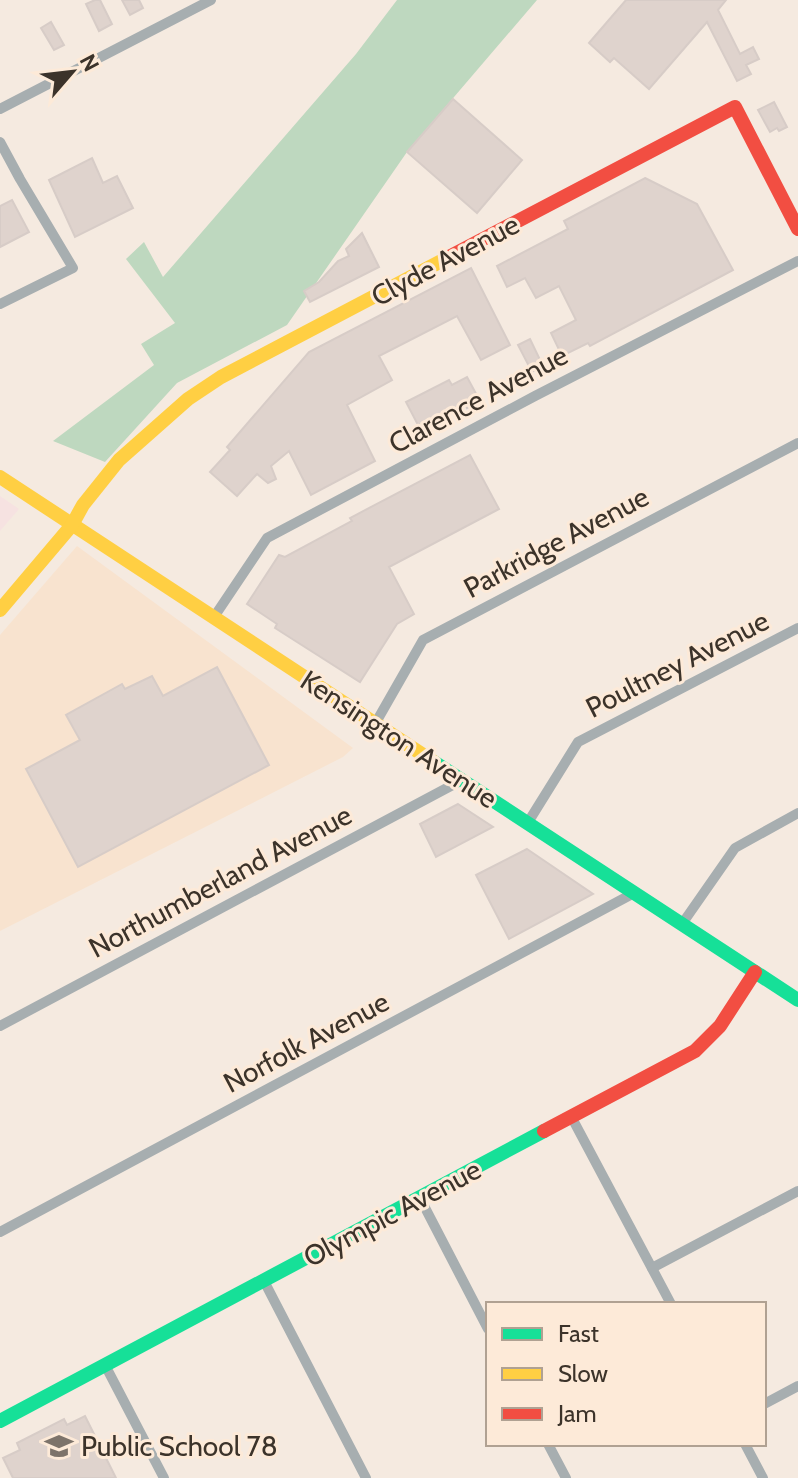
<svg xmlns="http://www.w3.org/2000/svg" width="798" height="1478" viewBox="0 0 798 1478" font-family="Cabin,sans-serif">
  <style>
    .built { fill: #f8e3cf }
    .industrial { fill: #f6e2e1 }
    .forest { fill: #bed8bf }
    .building { fill: #dfd3cd; stroke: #d7ccc7; stroke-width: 2 }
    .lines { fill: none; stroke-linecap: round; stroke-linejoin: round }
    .street { stroke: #a7aeb0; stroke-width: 10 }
    .fast { stroke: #16e098; stroke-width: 14 }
    .slow { stroke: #ffcf43; stroke-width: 14 }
    .jam { stroke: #f24e42; stroke-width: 14 }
    .labels { text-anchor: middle; stroke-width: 6; stroke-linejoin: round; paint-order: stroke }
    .street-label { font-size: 28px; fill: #3c332a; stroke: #fdead8 }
    .poi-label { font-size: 28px; fill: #3c332a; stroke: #fdead8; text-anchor: start }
  </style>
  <rect width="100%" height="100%" fill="#f5eae0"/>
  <path class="built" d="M 77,546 L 353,748 L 343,757 L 0,931 L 0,635 Z"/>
  <path class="industrial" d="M 0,496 L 19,509 L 0,531 Z"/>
  <path class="forest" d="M 397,0 L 537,0 L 407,152 L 287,325 L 177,383 L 105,462 L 53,441 L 154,365 L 141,344 L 175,323 L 126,259 L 144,242 L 163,277 L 356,54 Z"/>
  <g class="building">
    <path d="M 95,0 L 100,0 L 112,24 L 99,31 L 86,4 Z"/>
    <path d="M 122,0 L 139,0 L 143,8 L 130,15 Z"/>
    <path d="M 626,0 L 726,0 L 718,10 L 740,54 L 753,47 L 759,59 L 746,65 L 751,74 L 737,81 L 707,22 L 649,89 L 614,58 L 610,62 L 589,43 Z"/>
    <path d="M 51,22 L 64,45 L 54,50 L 41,28 Z"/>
    <path d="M 453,99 L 522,160 L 477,213 L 407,152 Z"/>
    <path d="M 774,102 L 787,127 L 779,131 L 777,128 L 770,132 L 758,110 Z"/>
    <path d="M 92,158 L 103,183 L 117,176 L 133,208 L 75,237 L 49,180 Z"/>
    <path d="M 645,178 L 697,204 L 733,270 L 590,346 L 588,343 L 562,356 L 551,333 L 576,320 L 559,286 L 536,298 L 525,278 L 507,287 L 497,266 L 568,229 L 564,221 Z"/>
    <path d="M 12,200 L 29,232 L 0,247 L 0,206 Z"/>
    <path d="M 362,233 L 379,267 L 310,302 L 304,291 L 319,282 L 338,261 L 349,256 L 346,249 Z"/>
    <path d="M 471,268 L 510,345 L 481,360 L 457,316 L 379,356 L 392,380 L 347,405 L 375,461 L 311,495 L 289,451 L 271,466 L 276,479 L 268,483 L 257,474 L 237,496 L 210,472 L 230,450 L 227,447 L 309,352 Z"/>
    <path d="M 530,339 L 543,366 L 532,372 L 518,345 Z"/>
    <path d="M 467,377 L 480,401 L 467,408 L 465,403 L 418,425 L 406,402 L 449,380 L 452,385 Z"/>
    <path d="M 470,455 L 499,509 L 389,567 L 414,614 L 397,624 L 360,682 L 275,628 L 277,624 L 247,604 L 279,555 L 285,557 L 352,521 L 350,518 Z"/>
    <path d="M 217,667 L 269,765 L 78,867 L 26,769 L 80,740 L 66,715 L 122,684 L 125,689 L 152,676 L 163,696 Z"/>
    <path d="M 458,804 L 493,827 L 436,857 L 420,824 Z"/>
    <path d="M 527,849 L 593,894 L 509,939 L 476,875 Z"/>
    <path d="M 85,1416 L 116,1478 L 13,1478 L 3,1458 L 20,1450 L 17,1443 L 64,1419 L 67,1425 Z"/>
  </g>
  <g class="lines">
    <g class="street">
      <path d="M 0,109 L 211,0"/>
      <path d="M 0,142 L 20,179 L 73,268 L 0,304"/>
      <path d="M 214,617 L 267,538 L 535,396 L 798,261"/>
      <path d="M 375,724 L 423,640 L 798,443"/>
      <path d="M 527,824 L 578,742 L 798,628"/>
      <path d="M 682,924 L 735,848 L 798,813"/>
      <path d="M 0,1026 L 462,780"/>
      <path d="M 572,1118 L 671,1304"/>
      <path d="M 420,1198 L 488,1329"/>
      <path d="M 0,1232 L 634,893"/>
      <path d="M 652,1268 L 798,1191"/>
      <path d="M 264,1281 L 366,1478"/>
      <path d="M 105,1365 L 164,1478"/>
      <path d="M 764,1404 L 798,1386"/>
      <path d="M 548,1444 L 566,1478"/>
      <path d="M 745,1444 L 763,1478"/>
    </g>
    <g class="fast">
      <path d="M 434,762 L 798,1000"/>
      <path d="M 0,1421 L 544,1131"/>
    </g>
    <g class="slow">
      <path d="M 0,477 L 434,762"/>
      <path d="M 0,610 L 72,525 L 83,505 L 119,460 L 188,399 L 221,377 L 449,257"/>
    </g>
    <g class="jam">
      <path d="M 449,257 L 735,107 L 798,229"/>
      <path d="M 544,1131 L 695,1051 L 720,1026 L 755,972"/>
    </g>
  </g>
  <defs>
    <symbol id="school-bare" viewBox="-9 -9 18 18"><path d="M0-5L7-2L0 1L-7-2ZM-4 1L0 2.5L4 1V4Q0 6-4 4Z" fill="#7d736a" stroke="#fdead8" stroke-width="2.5" paint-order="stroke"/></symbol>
  </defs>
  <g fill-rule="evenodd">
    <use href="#school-bare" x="39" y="1426" width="40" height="40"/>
  </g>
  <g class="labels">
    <g class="street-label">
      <text transform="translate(445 260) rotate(-28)" y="10">Clyde Avenue</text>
      <text transform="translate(478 399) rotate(-28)" y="10">Clarence Avenue</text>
      <text transform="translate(556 542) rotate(-28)" y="10">Parkridge Avenue</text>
      <text transform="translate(677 664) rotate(-27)" y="10">Poultney Avenue</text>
      <text transform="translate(399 739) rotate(33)" y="10">Kensington Avenue</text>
      <text transform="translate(220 881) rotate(-28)" y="10">Northumberland Avenue</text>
      <text transform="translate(306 1042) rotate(-28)" y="10">Norfolk Avenue</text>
      <text transform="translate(392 1213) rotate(-28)" y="10">Olympic Avenue</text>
    </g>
    <g class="poi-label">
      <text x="81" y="1456">Public School 78</text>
    </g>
  </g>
  <rect x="486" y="1302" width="280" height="144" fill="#fdead8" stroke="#b0a192" stroke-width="2"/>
  <rect x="502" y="1328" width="40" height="12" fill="#16e098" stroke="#b0a192" stroke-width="2"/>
  <text x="558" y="1342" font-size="24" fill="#3c332a">Fast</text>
  <rect x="502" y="1368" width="40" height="12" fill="#ffcf43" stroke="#b0a192" stroke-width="2"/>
  <text x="558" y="1382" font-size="24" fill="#3c332a">Slow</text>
  <rect x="502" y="1408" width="40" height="12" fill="#f24e42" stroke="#b0a192" stroke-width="2"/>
  <text x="558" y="1422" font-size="24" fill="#3c332a">Jam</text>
  <g transform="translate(72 72) rotate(62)" stroke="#fdead8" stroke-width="6" paint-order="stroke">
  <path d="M0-6L14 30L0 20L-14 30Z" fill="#3c332a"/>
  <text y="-12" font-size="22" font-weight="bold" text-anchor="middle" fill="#3c332a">N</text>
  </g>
</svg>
